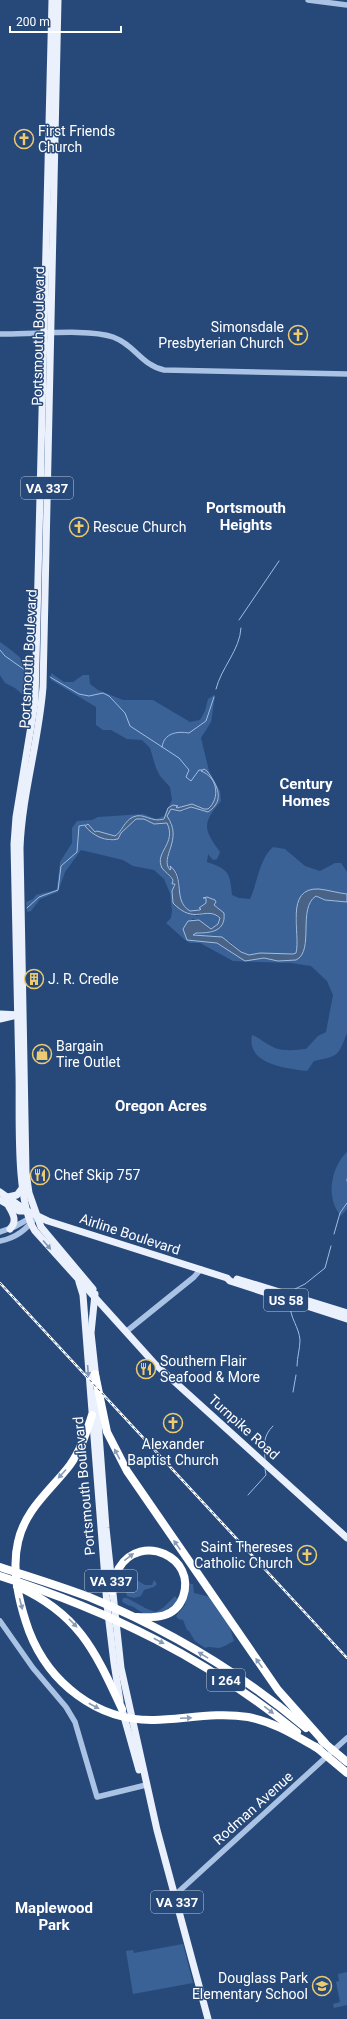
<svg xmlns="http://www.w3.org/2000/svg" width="347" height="2019" viewBox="0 0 347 2019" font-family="Roboto,sans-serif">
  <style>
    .green { fill: #3a6297 }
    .water { fill: #496386; stroke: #9fbde4 }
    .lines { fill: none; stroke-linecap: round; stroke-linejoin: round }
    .stream { stroke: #9fbde4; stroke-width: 1 }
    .minor { stroke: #aac3e4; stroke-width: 5.5 }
    .major { stroke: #eaf0fc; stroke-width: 7 }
    .highway { stroke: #fff; stroke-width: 8 }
    .rail-casing { stroke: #fff; stroke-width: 2.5 }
    .rail { stroke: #27497a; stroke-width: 1; stroke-dasharray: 3; stroke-linecap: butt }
    .oneway { fill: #7f94b4 }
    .oneway2 { fill: #889bb6 }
    .labels { text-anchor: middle; stroke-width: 3; stroke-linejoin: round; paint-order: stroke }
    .shield { fill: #27497a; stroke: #bec8d7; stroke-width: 1 }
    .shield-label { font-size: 13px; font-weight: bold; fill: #fff }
    .poi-label { font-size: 14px; fill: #fff; stroke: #27497a; text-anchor: start }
    .street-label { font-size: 14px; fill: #fff; stroke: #27497a }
    .neighbourhood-label { font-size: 15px; font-weight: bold; fill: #fff; stroke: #27497a }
  </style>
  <rect width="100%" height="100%" fill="#27497a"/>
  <g class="green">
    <path d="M 0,642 C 25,660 33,665 27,697 L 24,696 L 15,688 L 5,683 L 0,675 Z"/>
    <path d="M 51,673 L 64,682 L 73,682 L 83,675 L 89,675 L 90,684 L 98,690 L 123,700 L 153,700 L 190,722 L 200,720 L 205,711 L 208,699 L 214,695 L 215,696 L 211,722 L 201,738 L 209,771 L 220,791 L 221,801 C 202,824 203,828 220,852 L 217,859 L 213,860 L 208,854 L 207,862 C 228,869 230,872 232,895 L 239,898 L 250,899 C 258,882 259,859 273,847 L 285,849 L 305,866 L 320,871 L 335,863 L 341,863 L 347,872 L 347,894 L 319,889 L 310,890 L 295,916 L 297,947 L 296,953 L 282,955 L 260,953 L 249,955 L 241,952 L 229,941 L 193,935 L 195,933 C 208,933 216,933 224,922 L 219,908 L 213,905 L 209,899 L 206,898 L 206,903 L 200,908 L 202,909 L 200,910 L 190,911 C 170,899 189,876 170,867 L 172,869 L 170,871 L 167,867 L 172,823 L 167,816 L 168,811 L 171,808 L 184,811 L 191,807 L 208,812 C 226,800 218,785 206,773 C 215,785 222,797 208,809 L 204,809 L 192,804 L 182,808 L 168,808 L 164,818 L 158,821 C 152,820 147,817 142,816 C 126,813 124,830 115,836 L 97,831 L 95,832 L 85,825 L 95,835 L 110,841 L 136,819 L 144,819 L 154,824 L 167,823 C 172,834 170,844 162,852 L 164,870 C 175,880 174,885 172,900 L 197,916 L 211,912 L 220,918 L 218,924 L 211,929 L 199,920 L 192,919 L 190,941 L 208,941 L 217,943 L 245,961 L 264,958 L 278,961 L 296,960 C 298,958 303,954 304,951 C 309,935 300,906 316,896 L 325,900 L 347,902 L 347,1033 C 338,1056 339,1056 314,1061 L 307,1071 C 287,1068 246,1065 252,1035 C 260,1038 264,1043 271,1046 C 280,1052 296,1050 306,1049 L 318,1036 L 326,1032 L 333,995 L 327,981 L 311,966 L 291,963 L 233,961 L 200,943 L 190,943 L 185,940 L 166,923 L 171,918 L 172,911 L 170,893 L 164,879 L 154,870 L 133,866 L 123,860 L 81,850 L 65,872 L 58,892 L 40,899 L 31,911 L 27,912 L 26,902 L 33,899 L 36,895 L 56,890 L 57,888 L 60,862 L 72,843 L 72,828 L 77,821 L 92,820 L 98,817 L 143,814 L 156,819 L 164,816 L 172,800 L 170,787 L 160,776 L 156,768 L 150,748 L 142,740 L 127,739 L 111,730 L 103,730 L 96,725 L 96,707 L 51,680 Z"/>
    <path d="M 347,1152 L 347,1209 L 341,1216 C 325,1198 331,1167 347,1152 Z"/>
    <path d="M 135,1579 L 145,1585 L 152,1585 L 154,1580 L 157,1584 L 154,1587 L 144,1590 L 141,1596 L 134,1598 L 127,1596 L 124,1585 L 129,1580 Z"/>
    <path d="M 189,1584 L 193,1584 L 194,1593 L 210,1597 L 229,1624 L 234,1641 C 230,1643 224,1647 219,1648 C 213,1648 211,1646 205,1648 L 195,1641 L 189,1631 L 187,1630 L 183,1620 L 178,1619 L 176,1616 L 185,1605 Z"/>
    <path d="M 175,1596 L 178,1600 C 170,1610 153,1618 141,1612 C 139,1611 137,1609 135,1608 C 131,1605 126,1606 122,1601 L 123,1598 L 127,1598 L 147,1609 L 156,1612 L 164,1607 Z"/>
    <path d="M 183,1944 L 193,1983 L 133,1994 L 126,1951 L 133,1950 L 134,1953 Z"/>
    <path d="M 347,1972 L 347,2005 L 334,2008 L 333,2004 L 340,2002 L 336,1982 L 339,1981 L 338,1974 Z"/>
  </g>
  <path class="water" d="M 204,769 L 207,771 C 217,785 226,800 208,812 L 191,807 L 180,811 L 171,809 L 167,816 C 184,840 159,857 170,870 L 171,869 L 170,866 C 186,878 172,900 190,911 L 200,910 L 201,909 L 199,908 L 206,903 L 206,898 L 203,898 L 207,897 L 215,900 L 216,902 L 214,905 L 224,913 C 226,932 210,933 196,933 L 193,935 L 222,937 L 241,952 L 249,955 L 260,953 L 293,954 L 296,953 C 301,934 284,887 319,889 C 328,890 338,893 347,894 L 347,902 L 325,900 L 316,896 C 297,908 315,951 296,960 L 278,961 L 264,958 L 245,961 L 217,943 L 187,940 L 183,929 L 188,921 L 199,920 L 211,929 L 218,924 L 220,918 C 206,905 195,926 173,903 L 172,891 L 175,884 L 172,884 L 173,880 C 170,875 165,872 162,868 C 154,852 177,844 167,823 L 154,824 L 144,819 L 136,819 L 121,833 L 118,839 C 106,842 93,836 85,826 L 88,824 L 95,832 L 97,831 L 115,836 C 122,832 124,821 133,817 C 144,812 151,823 164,819 L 168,808 L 173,805 L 178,806 L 176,807 L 177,808 L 192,804 L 204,809 L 208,809 C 221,798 217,777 201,771 Z"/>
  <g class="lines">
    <g class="stream">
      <path d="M 239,620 L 279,561"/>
      <path d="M 0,650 L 5,656 L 32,675"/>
      <path d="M 50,677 L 79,694 L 89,696 L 103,693 L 109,696 L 125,713 L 130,726 L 179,758 L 189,770 L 186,777 L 191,781 L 199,770 L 202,770"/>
      <path d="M 216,689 C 221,668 240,650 241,628"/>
      <path d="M 162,747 C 164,733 177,731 189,733 L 206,721 L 214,697"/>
      <path d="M 27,908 L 39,897 L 58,890 L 61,866 L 77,852 L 79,826 L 85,825"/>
      <path d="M 347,1179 L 347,1181"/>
      <path d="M 334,1234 L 340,1213 L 347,1203"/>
      <path d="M 293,1290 L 305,1284 L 325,1268 L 331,1246"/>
      <path d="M 290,1305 C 290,1318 299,1327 300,1340 C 300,1349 297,1357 297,1366"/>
      <path d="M 293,1392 L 296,1375"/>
      <path d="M 265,1459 C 264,1444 263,1436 273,1426"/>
      <path d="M 248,1495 L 266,1475 L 265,1469"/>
    </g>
    <g class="minor">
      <path d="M 308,0 L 347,5"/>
      <path d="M 0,334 C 30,335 87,328 113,337 C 135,345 141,365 164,370 L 347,374"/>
      <path d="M 0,1232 L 14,1227 L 32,1217"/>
      <path d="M 0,1241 C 16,1238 27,1230 36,1216"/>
      <path d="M 127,1331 L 194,1277 L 201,1269"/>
      <path d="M 0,1621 L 33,1668 L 66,1707 L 75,1722 L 97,1797 L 146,1785"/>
      <path d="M 175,1895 L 347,1738"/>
    </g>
    <g class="major">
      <path d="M 52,0 L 35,702 L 16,817 L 14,844 C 15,921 17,998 19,1075 C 20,1113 15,1201 35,1231 L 155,1364 L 347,1538"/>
      <path d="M 58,0 L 43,687 C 39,741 22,794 20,848 L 26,1172 L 29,1193 L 41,1227 L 93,1289"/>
      <path d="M 0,1014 L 21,1015"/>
      <path d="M 0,1019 L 17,1015"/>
      <path d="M 0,1192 L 27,1211 L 48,1221 L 227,1278 L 230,1281 L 347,1319"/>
      <path d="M 8,1197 L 17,1195 L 23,1187"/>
      <path d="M 0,1200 L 19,1211 L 27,1211"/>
      <path d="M 9,1207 C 14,1215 17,1222 10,1229"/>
      <path d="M 237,1279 L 347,1313"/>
      <path d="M 79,1282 L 83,1295 L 107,1605 L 114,1663 L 120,1701"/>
      <path d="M 95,1294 L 91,1333 L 96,1379"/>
      <path d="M 96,1393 L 106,1528 L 121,1668 L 157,1830 L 208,2019"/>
      <path d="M 123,1713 L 139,1770"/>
    </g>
    <g class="highway">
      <path d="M 95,1374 L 107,1432 L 127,1471 L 278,1690 L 325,1743"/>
      <path d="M 92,1415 C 86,1433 81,1450 70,1465 C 51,1490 25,1509 18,1542 C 11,1571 19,1603 29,1631 C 49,1683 97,1721 154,1720 C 185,1719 217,1712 248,1717 C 275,1722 296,1736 319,1749"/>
      <path d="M 0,1567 C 30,1577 60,1586 89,1597 C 167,1629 242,1674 306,1728"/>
      <path d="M 0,1576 C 110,1611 207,1659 297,1732"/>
      <path d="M 17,1586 C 79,1614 95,1651 122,1709"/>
      <path d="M 112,1591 C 114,1583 115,1575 119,1568 C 141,1532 197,1557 183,1597 C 175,1618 156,1618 137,1617"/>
      <path d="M 322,1741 L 347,1762"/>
      <path d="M 316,1747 L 347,1773"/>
    </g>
    <defs>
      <path id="rail" d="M 0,1283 L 347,1658"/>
    </defs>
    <use href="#rail" class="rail-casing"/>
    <use href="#rail" class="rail"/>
  </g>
  <defs><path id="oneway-solid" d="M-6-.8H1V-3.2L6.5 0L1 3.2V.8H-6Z"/></defs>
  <g class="oneway">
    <use href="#oneway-solid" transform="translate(47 1245) rotate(49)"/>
    <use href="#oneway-solid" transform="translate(88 1371) rotate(86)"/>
  </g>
  <g class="oneway2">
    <use href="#oneway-solid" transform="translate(117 1454) rotate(-118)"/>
    <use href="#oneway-solid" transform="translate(62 1474) rotate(132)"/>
    <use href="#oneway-solid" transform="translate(177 1545) rotate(-125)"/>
    <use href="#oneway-solid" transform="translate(129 1557) rotate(-38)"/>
    <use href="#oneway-solid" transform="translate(21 1604) rotate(76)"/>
    <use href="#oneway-solid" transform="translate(73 1623) rotate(46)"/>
    <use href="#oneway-solid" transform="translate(159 1641) rotate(28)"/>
    <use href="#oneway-solid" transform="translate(203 1655) rotate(-149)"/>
    <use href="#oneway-solid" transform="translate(259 1663) rotate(-125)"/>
    <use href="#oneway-solid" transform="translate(94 1706) rotate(28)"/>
    <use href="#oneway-solid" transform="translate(269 1710) rotate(37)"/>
    <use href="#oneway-solid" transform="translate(186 1718) rotate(-3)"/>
  </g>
  <defs>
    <symbol id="church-ring" viewBox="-11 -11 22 22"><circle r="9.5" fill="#27497a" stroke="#eccb70" stroke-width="1.5"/><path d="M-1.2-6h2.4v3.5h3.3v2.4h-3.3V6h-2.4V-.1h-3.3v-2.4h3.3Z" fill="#eccb70"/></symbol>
    <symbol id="building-ring" viewBox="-11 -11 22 22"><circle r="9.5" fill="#27497a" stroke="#eccb70" stroke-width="1.5"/><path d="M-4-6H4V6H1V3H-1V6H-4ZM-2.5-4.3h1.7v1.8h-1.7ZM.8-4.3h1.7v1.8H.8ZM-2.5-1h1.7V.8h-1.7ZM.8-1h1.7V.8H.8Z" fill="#eccb70"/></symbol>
    <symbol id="shop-ring" viewBox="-11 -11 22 22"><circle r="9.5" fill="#27497a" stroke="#eccb70" stroke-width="1.5"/><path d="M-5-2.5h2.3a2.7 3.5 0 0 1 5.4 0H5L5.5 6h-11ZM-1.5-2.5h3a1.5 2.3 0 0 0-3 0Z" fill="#eccb70"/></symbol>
    <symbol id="restaurant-ring" viewBox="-11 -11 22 22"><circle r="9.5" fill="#27497a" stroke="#eccb70" stroke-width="1.5"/><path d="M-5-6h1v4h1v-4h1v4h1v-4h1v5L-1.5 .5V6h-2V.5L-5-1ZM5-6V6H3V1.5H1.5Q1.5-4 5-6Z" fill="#eccb70"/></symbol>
    <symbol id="school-ring" viewBox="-11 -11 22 22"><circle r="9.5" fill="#27497a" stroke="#eccb70" stroke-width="1.5"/><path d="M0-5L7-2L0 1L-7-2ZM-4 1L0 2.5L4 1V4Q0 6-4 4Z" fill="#eccb70"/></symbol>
  </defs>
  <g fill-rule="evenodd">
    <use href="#church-ring" x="13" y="128" width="22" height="22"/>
    <use href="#church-ring" x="287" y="324" width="22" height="22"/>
    <use href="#church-ring" x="68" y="516" width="22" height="22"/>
    <use href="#building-ring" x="23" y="968" width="22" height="22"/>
    <use href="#shop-ring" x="31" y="1043" width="22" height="22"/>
    <use href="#restaurant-ring" x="29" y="1164" width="22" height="22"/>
    <use href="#restaurant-ring" x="135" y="1358" width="22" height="22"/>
    <use href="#church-ring" x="162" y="1412" width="22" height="22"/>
    <use href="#church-ring" x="296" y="1544" width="22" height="22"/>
    <use href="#school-ring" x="311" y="1975" width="22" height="22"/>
  </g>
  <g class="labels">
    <g class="shield">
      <rect x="21" y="477" width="52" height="22" rx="3"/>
      <rect x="264" y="1289" width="44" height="22" rx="3"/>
      <rect x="85" y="1570" width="52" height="22" rx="3"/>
      <rect x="207" y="1669" width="38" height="22" rx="3"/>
      <rect x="151" y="1891" width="52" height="22" rx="3"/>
    </g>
    <g class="shield-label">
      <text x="47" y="493">VA 337</text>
      <text x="286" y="1305">US 58</text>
      <text x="111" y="1586">VA 337</text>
      <text x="226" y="1685">I 264</text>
      <text x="177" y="1907">VA 337</text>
    </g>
    <g class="poi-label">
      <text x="38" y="136">First Friends<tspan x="38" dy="16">Church</tspan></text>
      <text x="284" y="332" text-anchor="end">Simonsdale<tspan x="284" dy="16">Presbyterian Church</tspan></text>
      <text x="93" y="532">Rescue Church</text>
      <text x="48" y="984">J. R. Credle</text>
      <text x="56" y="1051">Bargain<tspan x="56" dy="16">Tire Outlet</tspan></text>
      <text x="54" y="1180">Chef Skip 757</text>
      <text x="160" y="1366">Southern Flair<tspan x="160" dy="16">Seafood &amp; More</tspan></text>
      <text x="173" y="1449" text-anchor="middle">Alexander<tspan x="173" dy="16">Baptist Church</tspan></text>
      <text x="293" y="1552" text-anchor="end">Saint Thereses<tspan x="293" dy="16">Catholic Church</tspan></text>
      <text x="308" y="1983" text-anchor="end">Douglass Park<tspan x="308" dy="16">Elementary School</tspan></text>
    </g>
    <g class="street-label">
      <text transform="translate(38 336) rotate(-89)" y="5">Portsmouth Boulevard</text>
      <text transform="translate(28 659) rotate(-87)" y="5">Portsmouth Boulevard</text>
      <text transform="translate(130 1234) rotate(18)" y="5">Airline Boulevard</text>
      <text transform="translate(244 1427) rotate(42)" y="5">Turnpike Road</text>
      <text transform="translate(84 1486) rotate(-95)" y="5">Portsmouth Boulevard</text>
      <text transform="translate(253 1808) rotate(-42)" y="5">Rodman Avenue</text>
    </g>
    <g class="neighbourhood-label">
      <text x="246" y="513">Portsmouth<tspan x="246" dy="17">Heights</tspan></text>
      <text x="306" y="789">Century<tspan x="306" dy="17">Homes</tspan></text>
      <text x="161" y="1111">Oregon Acres</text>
      <text x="54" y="1913">Maplewood<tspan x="54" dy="17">Park</tspan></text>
    </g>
  </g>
  <path d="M10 26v6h111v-6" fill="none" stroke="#ffffff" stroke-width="2"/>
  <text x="16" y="26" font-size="12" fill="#ffffff" stroke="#27497a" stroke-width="3" paint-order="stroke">200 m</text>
</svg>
